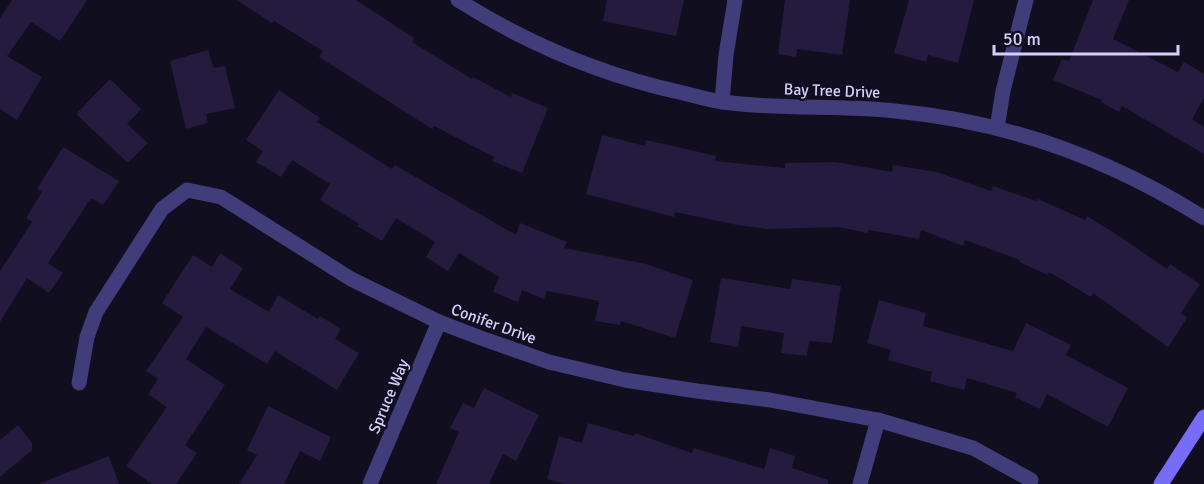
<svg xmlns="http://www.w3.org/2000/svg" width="1204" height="484" viewBox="0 0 1204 484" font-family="Signika,sans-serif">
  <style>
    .building { fill: #241b3e }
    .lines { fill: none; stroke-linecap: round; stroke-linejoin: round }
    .street { stroke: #413c7a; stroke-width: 15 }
    .secondary { stroke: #766cf5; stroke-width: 15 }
    .labels { text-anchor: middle; stroke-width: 5; stroke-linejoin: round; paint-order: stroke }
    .street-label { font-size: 16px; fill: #d6cffc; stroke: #110e1f }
  </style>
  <rect width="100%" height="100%" fill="#110e1f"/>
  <g class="building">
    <path d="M 12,0 L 87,0 L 60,41 L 31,22 L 7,56 L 42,77 L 17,120 L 0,109 L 0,18 Z"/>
    <path d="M 237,0 L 356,0 L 414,38 L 412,42 L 472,79 L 473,77 L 511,97 L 512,93 L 548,108 L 522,173 L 492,161 L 494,157 L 434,126 L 432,129 L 319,57 L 323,51 L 274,21 L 272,23 Z"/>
    <path d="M 607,0 L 684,0 L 676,36 L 603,21 Z"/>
    <path d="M 785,0 L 850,0 L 842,55 L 797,49 L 796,57 L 778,54 Z"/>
    <path d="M 909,0 L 974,0 L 958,63 L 928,55 L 926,62 L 894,53 Z"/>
    <path d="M 1093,0 L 1129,0 L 1113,39 L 1178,72 L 1184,62 L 1204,74 L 1204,98 L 1192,119 L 1204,127 L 1204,154 L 1122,106 L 1119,112 L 1101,102 L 1102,100 L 1053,80 L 1062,59 L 1069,61 Z"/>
    <path d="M 208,50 L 214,68 L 225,66 L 235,108 L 206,114 L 208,123 L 186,129 L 170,61 Z"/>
    <path d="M 110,79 L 141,109 L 127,124 L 148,143 L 128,163 L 76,114 Z"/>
    <path d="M 279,90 L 320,118 L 317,122 L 392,169 L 395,165 L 516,235 L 520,223 L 567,242 L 564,248 L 646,264 L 693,280 L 675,338 L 621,321 L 620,325 L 595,321 L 599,301 L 547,291 L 544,299 L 522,290 L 518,302 L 493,292 L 499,277 L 459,253 L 448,271 L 426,257 L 435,242 L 396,218 L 382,241 L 357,226 L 359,224 L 320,200 L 330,184 L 292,160 L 281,177 L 256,162 L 263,151 L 246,140 Z"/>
    <path d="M 602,135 L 645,146 L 646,140 L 682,148 L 716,156 L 715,161 L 785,168 L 785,163 L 836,162 L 892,172 L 893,165 L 937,172 L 991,191 L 993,186 L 1036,201 L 1038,199 L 1085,220 L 1087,216 L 1116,234 L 1167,269 L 1170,264 L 1200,284 L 1181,313 L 1187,318 L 1168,347 L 1093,293 L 1091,297 L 1049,272 L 1048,275 L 1019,262 L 1020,260 L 965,240 L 963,246 L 921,230 L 919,239 L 869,230 L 868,233 L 838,227 L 767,229 L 737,225 L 675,212 L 674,217 L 586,194 Z"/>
    <path d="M 63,147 L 119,181 L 103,205 L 91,198 L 48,263 L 63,273 L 49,293 L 27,278 L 0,322 L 0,271 L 32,222 L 26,218 L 42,192 L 37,189 Z"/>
    <path d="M 220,253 L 243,268 L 230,289 L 269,312 L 278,295 L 318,319 L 320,316 L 341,329 L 335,339 L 359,353 L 337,390 L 275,351 L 267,364 L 206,327 L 186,359 L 225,385 L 185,445 L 197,453 L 176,484 L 152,484 L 126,466 L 167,407 L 148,394 L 158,379 L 146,371 L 183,317 L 162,303 L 193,255 L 212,267 Z"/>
    <path d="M 721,278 L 790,289 L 792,279 L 841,286 L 832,343 L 809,341 L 807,356 L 781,353 L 784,333 L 741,326 L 738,347 L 710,342 Z"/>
    <path d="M 879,300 L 926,313 L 923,326 L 1013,351 L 1026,323 L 1071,345 L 1066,355 L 1128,388 L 1108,427 L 1047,394 L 1040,409 L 1015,397 L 1017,393 L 967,378 L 964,390 L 930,381 L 932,372 L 888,360 L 891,350 L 867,343 Z"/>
    <path d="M 484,388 L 539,415 L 516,461 L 503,454 L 489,484 L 436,484 L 459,432 L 450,428 L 463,403 L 474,408 Z"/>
    <path d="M 268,406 L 331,437 L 320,461 L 300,451 L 284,484 L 239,484 L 257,455 L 247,450 Z"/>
    <path d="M 588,423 L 634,436 L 635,433 L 692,453 L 694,448 L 764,469 L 770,448 L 795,456 L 792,468 L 828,480 L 828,484 L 564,484 L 547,479 L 559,436 L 582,443 Z"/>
    <path d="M 18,425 L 32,443 L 32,450 L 0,477 L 0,440 Z"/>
    <path d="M 109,456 L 119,484 L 41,484 L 41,483 Z"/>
  </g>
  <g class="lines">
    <g class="street">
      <path d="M 458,0 C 529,45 601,75 683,93 C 696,96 709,100 723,102 C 779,110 837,105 895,111 C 1005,121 1110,159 1204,218"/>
      <path d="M 722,102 L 726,55 L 735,0"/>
      <path d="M 997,128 L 1003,91 L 1026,0"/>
      <path d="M 79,383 L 87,337 L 96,312 L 162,209 L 187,190 L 221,197 L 351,279 L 439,322 L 481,338 L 549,362 L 625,380 L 697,391 L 770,400 L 878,420 L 973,448 L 1031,480"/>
      <path d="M 370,484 L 439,322"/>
      <path d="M 860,484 L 878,420"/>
    </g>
    <path class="secondary" d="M 1161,484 L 1204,417"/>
  </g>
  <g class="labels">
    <g class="street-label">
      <text transform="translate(832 90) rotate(2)" y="6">Bay Tree Drive</text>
      <text transform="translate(494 323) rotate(20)" y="6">Conifer Drive</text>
      <text transform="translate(388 396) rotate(-67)" y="6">Spruce Way</text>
    </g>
  </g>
  <path d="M994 45v9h184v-9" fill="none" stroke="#d6cffc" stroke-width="3"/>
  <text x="1003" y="45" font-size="18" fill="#d6cffc" stroke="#110e1f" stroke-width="4.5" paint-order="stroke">50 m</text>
</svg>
